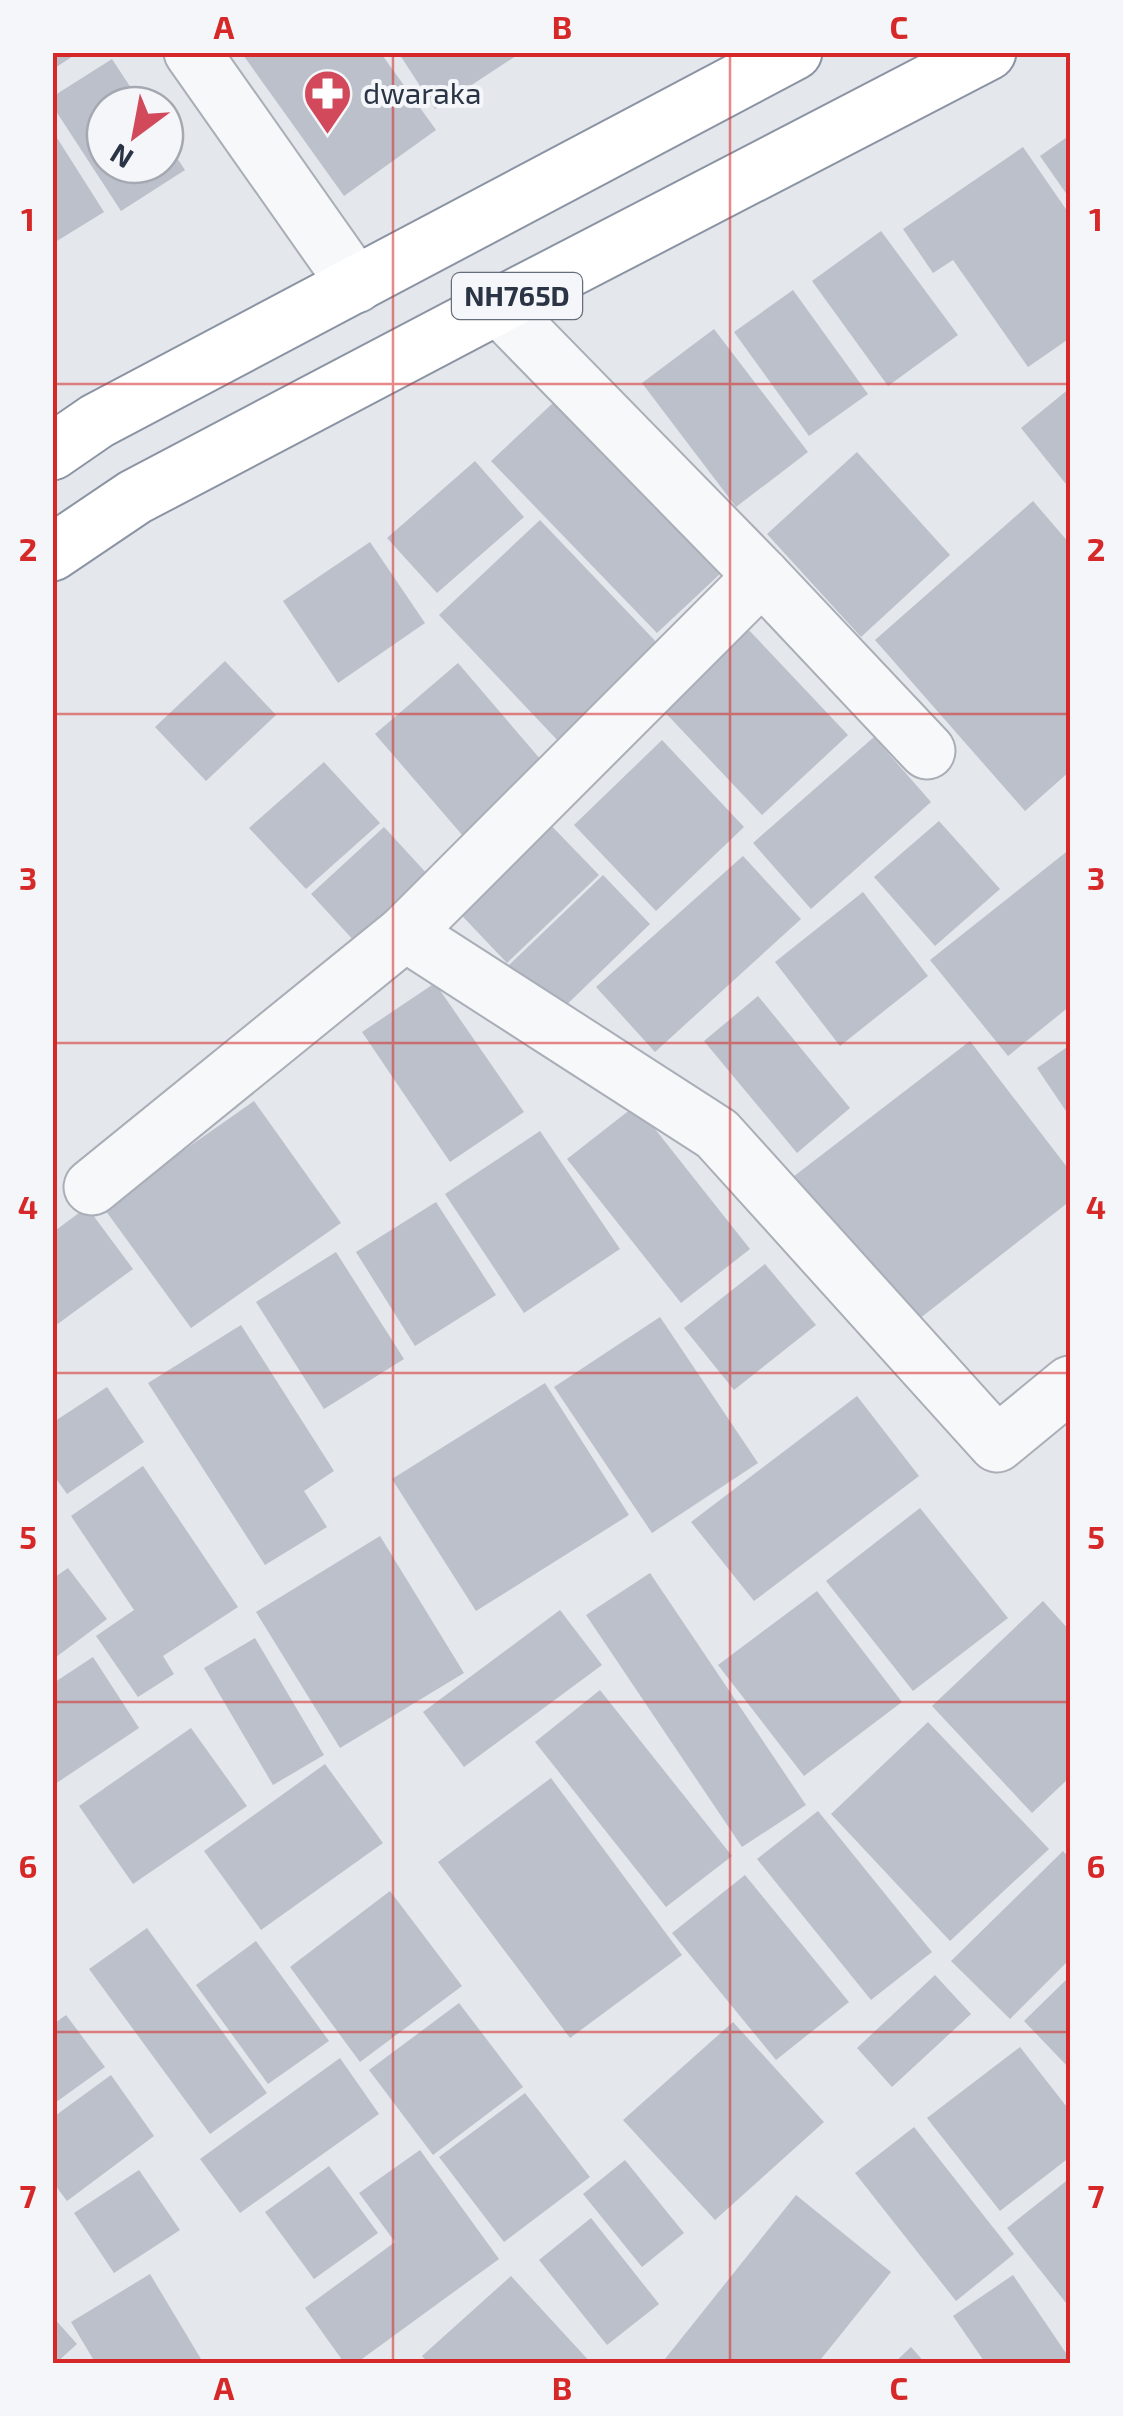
<svg xmlns="http://www.w3.org/2000/svg" width="1123" height="2416" viewBox="0 0 1123 2416" font-family="'Exo 2',sans-serif">
  <style>
    .building { fill: #bbc0ca }
    .lines { fill: none; stroke-linecap: round; stroke-linejoin: round }
    .minor-casing { stroke: #a9aeb7; stroke-width: 59 }
    .highway-casing { stroke: #8b94a3; stroke-width: 59 }
    .minor { stroke: #f7f8fa; stroke-width: 55 }
    .highway { stroke: #fff; stroke-width: 55 }
    .grid { fill: none; stroke: #d62828; stroke-width: 2.5; stroke-opacity: 0.55 }
    .labels { text-anchor: middle; stroke-width: 8; stroke-linejoin: round; paint-order: stroke }
    .shield { fill: #f4f6f9; stroke: #676e7b; stroke-width: 2.5 }
    .shield-label { font-size: 28px; font-weight: bold; fill: #2b3445 }
    .poi-label { font-size: 30px; fill: #2b3445; stroke: #f4f6f9; text-anchor: start }
    .neatline { fill: none; stroke: #d62828; stroke-width: 4 }
    .grid-label { font-size: 32px; text-anchor: middle; font-weight: bold; fill: #d62828 }
  </style>
  <rect width="100%" height="100%" fill="#e4e7ec"/>
  <g class="building">
    <path d="M 52,52 L 79,52 L 52,70 Z"/>
    <path d="M 241,52 L 380,52 L 436,130 L 344,196 Z"/>
    <path d="M 398,52 L 522,52 L 435,109 Z"/>
    <path d="M 112,59 L 142,105 L 105,105 L 105,165 L 165,165 L 165,140 L 185,170 L 121,211 L 52,105 L 52,97 Z"/>
    <path d="M 52,130 L 104,212 L 52,244 Z"/>
    <path d="M 1070,135 L 1070,199 L 1040,156 Z"/>
    <path d="M 1023,147 L 1070,215 L 1070,338 L 1028,367 L 953,260 L 933,273 L 903,229 Z"/>
    <path d="M 881,231 L 958,335 L 888,386 L 812,281 Z"/>
    <path d="M 793,290 L 868,394 L 809,436 L 734,332 Z"/>
    <path d="M 714,329 L 808,452 L 736,507 L 642,383 Z"/>
    <path d="M 570,387 L 735,560 L 657,633 L 491,461 Z"/>
    <path d="M 1070,388 L 1070,489 L 1021,428 Z"/>
    <path d="M 857,452 L 950,555 L 861,637 L 767,534 Z"/>
    <path d="M 475,461 L 524,517 L 437,593 L 387,538 Z"/>
    <path d="M 1033,501 L 1070,544 L 1070,771 L 1025,811 L 875,640 Z"/>
    <path d="M 540,520 L 661,647 L 560,743 L 439,615 Z"/>
    <path d="M 370,542 L 425,623 L 338,683 L 283,601 Z"/>
    <path d="M 745,626 L 848,735 L 762,815 L 659,706 Z"/>
    <path d="M 225,661 L 276,715 L 206,781 L 155,727 Z"/>
    <path d="M 458,663 L 553,774 L 470,844 L 375,734 Z"/>
    <path d="M 874,737 L 931,802 L 811,909 L 753,843 Z"/>
    <path d="M 662,740 L 744,827 L 656,911 L 574,825 Z"/>
    <path d="M 324,762 L 380,823 L 306,889 L 249,828 Z"/>
    <path d="M 539,813 L 599,875 L 507,963 L 447,900 Z"/>
    <path d="M 939,821 L 1000,889 L 935,946 L 874,877 Z"/>
    <path d="M 384,827 L 441,889 L 368,956 L 311,894 Z"/>
    <path d="M 1070,849 L 1070,1006 L 1008,1056 L 930,960 Z"/>
    <path d="M 743,856 L 801,919 L 655,1052 L 596,987 Z"/>
    <path d="M 603,875 L 650,924 L 556,1015 L 508,966 Z"/>
    <path d="M 863,892 L 928,976 L 840,1046 L 775,962 Z"/>
    <path d="M 435,983 L 524,1112 L 450,1162 L 362,1032 Z"/>
    <path d="M 758,996 L 850,1108 L 797,1153 L 704,1041 Z"/>
    <path d="M 970,1041 L 1070,1171 L 1070,1201 L 905,1330 L 789,1180 Z"/>
    <path d="M 1070,1045 L 1070,1117 L 1037,1068 Z"/>
    <path d="M 254,1101 L 341,1223 L 191,1328 L 103,1207 Z"/>
    <path d="M 636,1105 L 750,1249 L 681,1303 L 567,1159 Z"/>
    <path d="M 540,1131 L 620,1249 L 524,1313 L 445,1194 Z"/>
    <path d="M 436,1202 L 496,1295 L 415,1346 L 356,1252 Z"/>
    <path d="M 87,1207 L 133,1269 L 52,1328 L 52,1233 Z"/>
    <path d="M 336,1252 L 404,1359 L 324,1409 L 256,1302 Z"/>
    <path d="M 765,1264 L 816,1325 L 734,1390 L 684,1328 Z"/>
    <path d="M 660,1317 L 758,1463 L 652,1533 L 554,1387 Z"/>
    <path d="M 241,1325 L 334,1471 L 304,1491 L 327,1527 L 265,1565 L 148,1383 Z"/>
    <path d="M 545,1383 L 629,1515 L 476,1611 L 392,1479 Z"/>
    <path d="M 107,1387 L 144,1442 L 67,1494 L 52,1473 L 52,1423 Z"/>
    <path d="M 857,1396 L 919,1476 L 754,1601 L 691,1522 Z"/>
    <path d="M 143,1466 L 238,1607 L 163,1656 L 174,1674 L 138,1697 L 96,1636 L 134,1610 L 71,1516 Z"/>
    <path d="M 920,1508 L 1008,1618 L 913,1691 L 826,1581 Z"/>
    <path d="M 380,1536 L 464,1673 L 340,1748 L 256,1612 Z"/>
    <path d="M 68,1568 L 107,1619 L 52,1660 L 52,1579 Z"/>
    <path d="M 650,1573 L 806,1805 L 742,1847 L 586,1615 Z"/>
    <path d="M 817,1591 L 902,1702 L 804,1776 L 718,1665 Z"/>
    <path d="M 1043,1601 L 1070,1631 L 1070,1777 L 1032,1813 L 932,1706 Z"/>
    <path d="M 560,1610 L 602,1665 L 464,1767 L 423,1712 Z"/>
    <path d="M 255,1638 L 324,1755 L 273,1785 L 204,1668 Z"/>
    <path d="M 93,1657 L 139,1728 L 52,1786 L 52,1684 Z"/>
    <path d="M 600,1690 L 732,1856 L 666,1907 L 535,1742 Z"/>
    <path d="M 928,1722 L 1049,1849 L 950,1941 L 831,1814 Z"/>
    <path d="M 191,1728 L 247,1806 L 133,1884 L 79,1806 Z"/>
    <path d="M 325,1764 L 383,1843 L 261,1930 L 204,1851 Z"/>
    <path d="M 551,1778 L 682,1955 L 570,2038 L 438,1862 Z"/>
    <path d="M 818,1811 L 932,1952 L 871,2000 L 757,1859 Z"/>
    <path d="M 1063,1851 L 1070,1859 L 1070,1959 L 1010,2019 L 951,1961 Z"/>
    <path d="M 745,1875 L 849,2002 L 776,2060 L 672,1933 Z"/>
    <path d="M 390,1891 L 462,1986 L 360,2062 L 290,1967 Z"/>
    <path d="M 147,1928 L 267,2093 L 210,2134 L 89,1969 Z"/>
    <path d="M 256,1941 L 329,2041 L 268,2084 L 196,1985 Z"/>
    <path d="M 935,1975 L 971,2014 L 892,2087 L 857,2048 Z"/>
    <path d="M 1070,1976 L 1070,2069 L 1024,2021 Z"/>
    <path d="M 459,2003 L 523,2087 L 433,2155 L 369,2070 Z"/>
    <path d="M 66,2015 L 105,2067 L 52,2105 L 52,2025 Z"/>
    <path d="M 733,2022 L 824,2122 L 715,2220 L 623,2120 Z"/>
    <path d="M 1020,2047 L 1070,2111 L 1070,2157 L 1000,2211 L 927,2118 Z"/>
    <path d="M 340,2058 L 379,2114 L 240,2213 L 200,2159 Z"/>
    <path d="M 111,2075 L 154,2136 L 67,2201 L 52,2181 L 52,2118 Z"/>
    <path d="M 525,2093 L 590,2177 L 504,2242 L 439,2157 Z"/>
    <path d="M 914,2127 L 1014,2254 L 956,2301 L 855,2173 Z"/>
    <path d="M 420,2150 L 499,2259 L 355,2364 L 345,2364 L 305,2308 L 395,2242 L 359,2193 Z"/>
    <path d="M 625,2160 L 684,2233 L 642,2267 L 583,2194 Z"/>
    <path d="M 329,2166 L 378,2233 L 314,2279 L 265,2212 Z"/>
    <path d="M 139,2170 L 180,2230 L 114,2273 L 74,2213 Z"/>
    <path d="M 1070,2178 L 1070,2308 L 1007,2228 Z"/>
    <path d="M 796,2195 L 891,2272 L 817,2364 L 661,2364 Z"/>
    <path d="M 591,2218 L 659,2304 L 607,2345 L 539,2260 Z"/>
    <path d="M 150,2274 L 204,2364 L 96,2364 L 71,2322 Z"/>
    <path d="M 1013,2275 L 1070,2359 L 1070,2364 L 986,2364 L 953,2316 Z"/>
    <path d="M 511,2276 L 592,2364 L 429,2364 L 422,2356 Z"/>
    <path d="M 52,2316 L 77,2344 L 55,2364 L 52,2364 Z"/>
    <path d="M 911,2347 L 926,2364 L 893,2364 Z"/>
  </g>
  <g class="lines">
    <defs>
      <g id="minor">
        <path d="M 192,52 L 356,285"/>
        <path d="M 498,306 L 762,576 L 927,751"/>
        <path d="M 405,933 L 717,1134 L 997,1444 L 1070,1384"/>
        <path d="M 92,1187 L 405,933 L 762,576"/>
      </g>
      <g id="highway">
        <path d="M 52,452 L 97,421 L 794,52"/>
        <path d="M 52,553 L 135,497 L 498,306 L 988,52"/>
      </g>
    </defs>
    <use href="#minor" class="minor-casing"/>
    <use href="#highway" class="highway-casing"/>
    <use href="#minor" class="minor"/>
    <use href="#highway" class="highway"/>
  </g>
  <path class="grid" d="M 393,52 L 393,2364M 730,52 L 730,2364M 52,384 L 1070,384M 52,714 L 1070,714M 52,1043 L 1070,1043M 52,1373 L 1070,1373M 52,1702 L 1070,1702M 52,2032 L 1070,2032"/>
  <defs>
    <symbol id="pharmacy-pin" viewBox="-11 -11 22 30"><path d="M0 17L-7.5 6A9.5 9.5 0 1 1 7.5 6Z" fill="#d1495b" stroke="#f4f6f9"/><path d="M-2-6h4v4h4v4h-4v4h-4v-4h-4v-4h4Z" fill="#fff"/></symbol>
  </defs>
  <g fill-rule="evenodd">
    <use href="#pharmacy-pin" x="300" y="66" width="55" height="75"/>
  </g>
  <g class="labels">
    <rect class="shield" x="452" y="273" width="130" height="46" rx="8"/>
    <g class="shield-label">
      <text x="517" y="306">NH765D</text>
    </g>
    <g class="poi-label">
      <text x="363" y="104">dwaraka</text>
    </g>
  </g>
  <rect width="1123" height="2416" fill="none" stroke="#f4f6f9" stroke-width="110"/>
  <g transform="translate(135 135) rotate(212)"><circle r="48" fill="#f4f6f9" stroke="#a4a8b1" stroke-width="2.5"/>
  <path d="M0-8L18 38L0 25L-18 38Z" fill="#d1495b"/>
  <text y="-15" font-size="28" font-weight="bold" text-anchor="middle" fill="#2b3445">N</text>
  </g>
  <rect x="55" y="55" width="1013" height="2306" class="neatline"/>
  <g class="grid-label">
    <text x="224" y="39">A</text>
    <text x="562" y="39">B</text>
    <text x="899" y="39">C</text>
    <text x="28" y="231">1</text>
    <text x="1096" y="231">1</text>
    <text x="28" y="561">2</text>
    <text x="1096" y="561">2</text>
    <text x="28" y="890">3</text>
    <text x="1096" y="890">3</text>
    <text x="28" y="1219">4</text>
    <text x="1096" y="1219">4</text>
    <text x="28" y="1549">5</text>
    <text x="1096" y="1549">5</text>
    <text x="28" y="1878">6</text>
    <text x="1096" y="1878">6</text>
    <text x="28" y="2208">7</text>
    <text x="1096" y="2208">7</text>
    <text x="224" y="2400">A</text>
    <text x="562" y="2400">B</text>
    <text x="899" y="2400">C</text>
  </g>
</svg>
